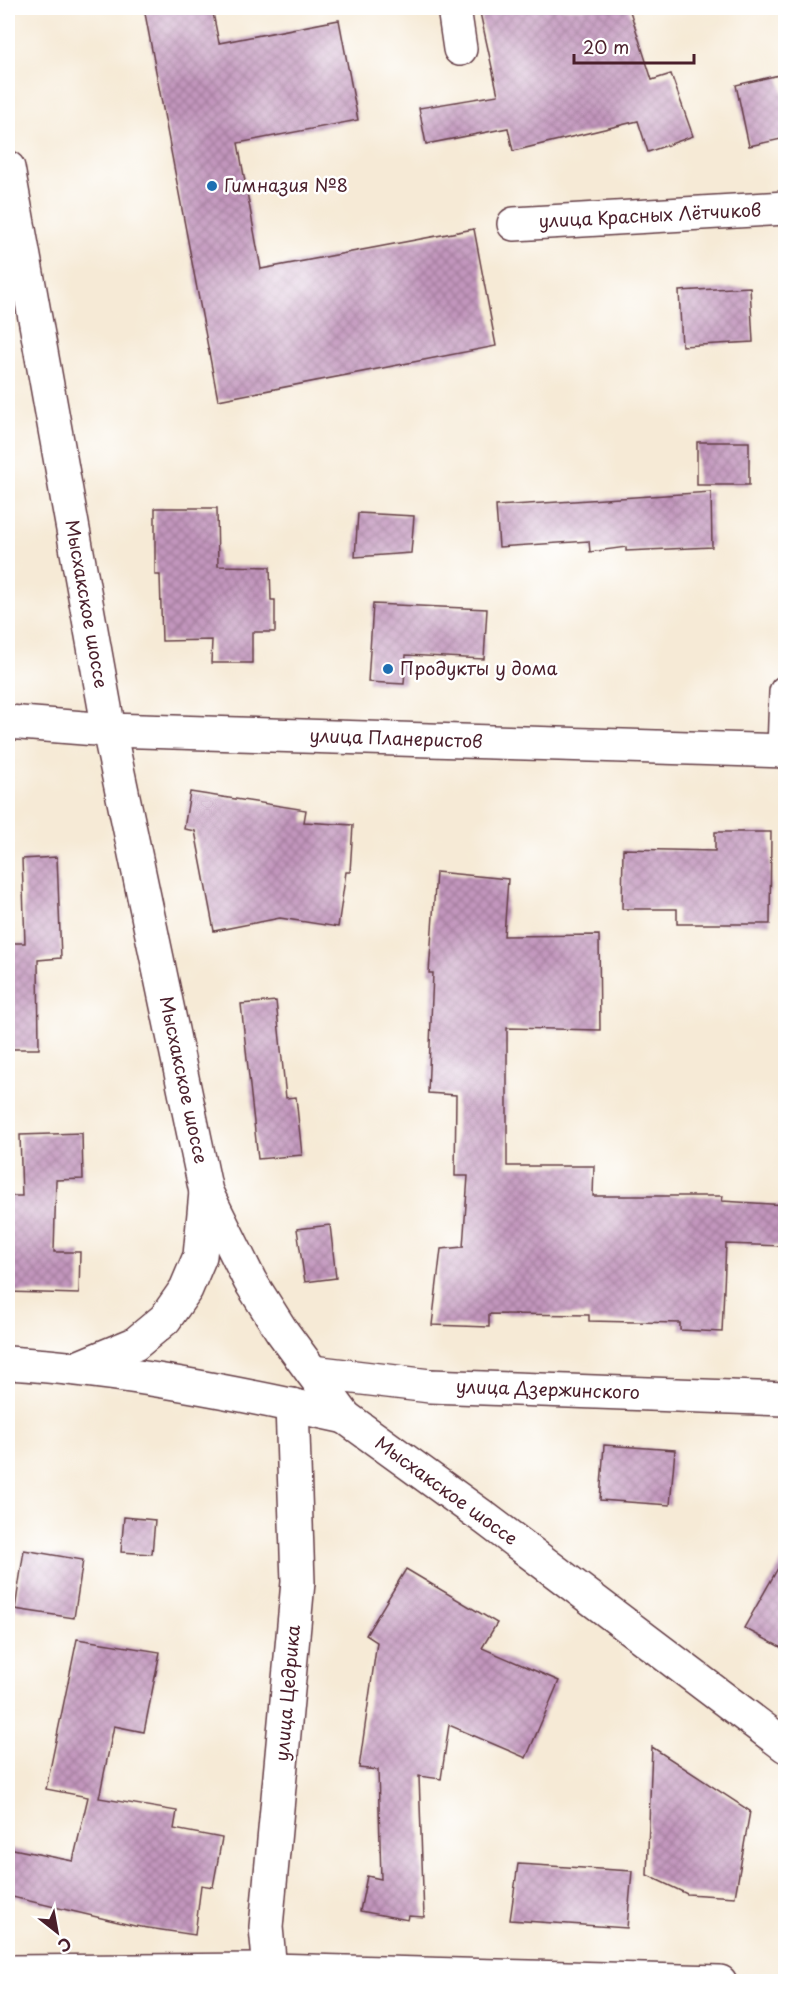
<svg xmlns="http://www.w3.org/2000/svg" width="793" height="1989" viewBox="0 0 793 1989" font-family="'Playpen Sans',sans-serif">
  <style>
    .building { fill: url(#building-cross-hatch) }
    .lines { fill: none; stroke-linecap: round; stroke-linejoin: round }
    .street-casing { stroke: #643d45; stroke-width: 36 }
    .secondary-casing { stroke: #643d45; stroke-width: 36 }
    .street { stroke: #fff; stroke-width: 33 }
    .secondary { stroke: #fff; stroke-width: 33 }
    .poi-dot { fill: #1f6fb2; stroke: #fff; stroke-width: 2 }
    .labels { text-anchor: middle; stroke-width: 5; stroke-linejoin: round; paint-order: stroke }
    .poi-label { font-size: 18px; fill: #4a1f2b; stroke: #fff; text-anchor: start }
    .street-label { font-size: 18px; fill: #4a1f2b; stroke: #fff }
  </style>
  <defs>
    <pattern id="building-cross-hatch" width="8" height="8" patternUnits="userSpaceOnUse" patternTransform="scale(1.5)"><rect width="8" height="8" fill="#c296bd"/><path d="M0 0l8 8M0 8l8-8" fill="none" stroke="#a07a9a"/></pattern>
  </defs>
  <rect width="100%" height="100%" fill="#fff"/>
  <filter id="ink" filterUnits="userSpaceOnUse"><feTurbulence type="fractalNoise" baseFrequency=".0167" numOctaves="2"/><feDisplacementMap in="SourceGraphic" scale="12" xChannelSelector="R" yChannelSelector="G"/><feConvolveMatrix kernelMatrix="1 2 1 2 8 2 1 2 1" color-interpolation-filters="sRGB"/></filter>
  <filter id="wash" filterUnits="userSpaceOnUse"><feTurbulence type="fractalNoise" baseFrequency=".008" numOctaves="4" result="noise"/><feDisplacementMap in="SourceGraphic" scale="24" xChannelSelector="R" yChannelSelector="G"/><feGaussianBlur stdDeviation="1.35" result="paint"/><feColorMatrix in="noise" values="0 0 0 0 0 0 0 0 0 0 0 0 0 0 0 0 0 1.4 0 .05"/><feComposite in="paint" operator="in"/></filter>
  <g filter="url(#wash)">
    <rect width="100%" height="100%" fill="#f6ead6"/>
    <g id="blocks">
      <g class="building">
        <path d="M 144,8 L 212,8 L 219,43 L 339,20 L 358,120 L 238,143 L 261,269 L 474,229 L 496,346 L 218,400 Z"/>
        <path d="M 479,8 L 629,8 L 652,80 L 671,74 L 693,136 L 648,152 L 638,121 L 513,151 L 508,128 L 426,144 L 419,108 L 498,95 Z"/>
        <path d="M 779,75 L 786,105 L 786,138 L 749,146 L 736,85 Z"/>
        <path d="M 750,287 L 753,342 L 682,346 L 679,291 Z"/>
        <rect x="697" y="442" width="52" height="43"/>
        <path d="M 711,492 L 712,547 L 626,551 L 626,547 L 590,552 L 589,541 L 499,547 L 496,506 Z"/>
        <path d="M 155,508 L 217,508 L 218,566 L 270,567 L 271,600 L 275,600 L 275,632 L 252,632 L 252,663 L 211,663 L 212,640 L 162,641 L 160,575 L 155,575 Z"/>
        <path d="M 358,513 L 414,516 L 411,553 L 355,557 Z"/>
        <path d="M 373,604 L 487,609 L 484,659 L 406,655 L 404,684 L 368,682 Z"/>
        <path d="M 190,792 L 306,810 L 304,822 L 353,825 L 350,872 L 346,872 L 338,927 L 280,918 L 214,931 L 195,831 L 184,829 Z"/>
        <path d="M 715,832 L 771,832 L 770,924 L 677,924 L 677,909 L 622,909 L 623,849 L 715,851 Z"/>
        <path d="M 57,857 L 61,958 L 38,960 L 39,1049 L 8,1049 L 8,943 L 25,943 L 22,859 Z"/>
        <path d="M 436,872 L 508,879 L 504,936 L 599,935 L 600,1030 L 507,1028 L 507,1166 L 594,1166 L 593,1196 L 723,1196 L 722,1201 L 785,1205 L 782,1246 L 726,1244 L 722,1332 L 680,1330 L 680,1323 L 589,1321 L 589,1315 L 489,1314 L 489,1327 L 432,1325 L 441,1249 L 463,1247 L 468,1176 L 455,1176 L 456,1095 L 428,1093 L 433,973 L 429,973 Z"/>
        <path d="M 276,1001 L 286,1098 L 296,1097 L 302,1155 L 258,1159 L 241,1004 Z"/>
        <path d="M 82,1133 L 83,1179 L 56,1180 L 54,1252 L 80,1252 L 79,1294 L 8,1292 L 8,1196 L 22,1196 L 20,1135 Z"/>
        <path d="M 330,1225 L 336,1278 L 305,1282 L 297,1229 Z"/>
        <path d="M 604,1445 L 675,1450 L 670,1505 L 600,1500 Z"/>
        <path d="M 124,1517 L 155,1520 L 152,1554 L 121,1552 Z"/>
        <path d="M 24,1550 L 83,1560 L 74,1618 L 15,1609 Z"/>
        <path d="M 786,1554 L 786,1650 L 744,1628 Z"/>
        <path d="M 406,1569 L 497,1623 L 482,1648 L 559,1681 L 526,1758 L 449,1725 L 441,1779 L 419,1776 L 424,1917 L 409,1916 L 408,1920 L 360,1911 L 367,1876 L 381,1879 L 378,1770 L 359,1768 L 377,1642 L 366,1635 Z"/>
        <path d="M 77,1639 L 160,1652 L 144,1732 L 114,1726 L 99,1798 L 177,1811 L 174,1829 L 222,1838 L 213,1887 L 201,1885 L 195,1935 L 135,1926 L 8,1896 L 8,1848 L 73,1861 L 88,1797 L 46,1789 Z"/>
        <path d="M 652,1747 L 750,1811 L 735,1897 L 687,1894 L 647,1875 Z"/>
        <path d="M 518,1864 L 632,1871 L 627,1928 L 510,1920 Z"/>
      </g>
    </g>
  </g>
  <g filter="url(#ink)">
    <use href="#blocks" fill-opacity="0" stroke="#643d45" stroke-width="1.5"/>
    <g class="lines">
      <defs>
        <g id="street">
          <path d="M 454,8 L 460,49"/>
          <path d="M 514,224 L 786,208"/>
          <path d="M 8,722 L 109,730 L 786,751"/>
          <path d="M 784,751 L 786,692"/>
          <path d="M 312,1372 L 430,1386 L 786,1399"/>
          <path d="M 8,1972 L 270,1970 L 720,1982"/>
          <path d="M 271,1982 L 266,1927 L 298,1582 L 292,1405"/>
        </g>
        <g id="secondary">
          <path d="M 8,168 L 109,730 L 206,1192 L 250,1281 L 281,1330 L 345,1417 L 486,1519 L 786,1746"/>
          <path d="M 8,1363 C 121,1370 234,1392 345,1417"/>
          <path d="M 77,1368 L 135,1344 L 165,1319 L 186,1289 L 200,1256 L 206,1192"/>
        </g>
      </defs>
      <use href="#street" class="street-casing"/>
      <use href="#secondary" class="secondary-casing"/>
      <use href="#street" class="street"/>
      <use href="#secondary" class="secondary"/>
    </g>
  </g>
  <g class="poi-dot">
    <circle cx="212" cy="186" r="6"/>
    <circle cx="388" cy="669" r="6"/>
  </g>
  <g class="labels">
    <g class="poi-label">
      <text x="224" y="192">Гимназия №8</text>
      <text x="400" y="675">Продукты у дома</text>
    </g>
    <g class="street-label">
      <text transform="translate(650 216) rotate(-3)" y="6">улица Красных Лётчиков</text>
      <text transform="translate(86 604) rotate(80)" y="6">Мысхакское шоссе</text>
      <text transform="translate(396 739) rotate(2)" y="6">улица Планеристов</text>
      <text transform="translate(183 1080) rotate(78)" y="6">Мысхакское шоссе</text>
      <text transform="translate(548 1390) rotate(2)" y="6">улица Дзержинского</text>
      <text transform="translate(446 1491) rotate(36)" y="6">Мысхакское шоссе</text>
      <text transform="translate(288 1693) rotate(-85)" y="6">улица Цедрика</text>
    </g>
  </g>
  <rect width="793" height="1989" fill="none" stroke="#fff" stroke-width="30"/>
  <g transform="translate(57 1932) rotate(149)" stroke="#ffffff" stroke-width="4.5" paint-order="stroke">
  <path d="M0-4.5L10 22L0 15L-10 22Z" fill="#4a1f2b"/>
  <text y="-9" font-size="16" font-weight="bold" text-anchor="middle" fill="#4a1f2b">С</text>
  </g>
  <path d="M574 54v9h120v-9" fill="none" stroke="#4a1f2b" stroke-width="3"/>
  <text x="583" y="54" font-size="18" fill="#4a1f2b" stroke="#ffffff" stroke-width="4.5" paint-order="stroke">20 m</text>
</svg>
